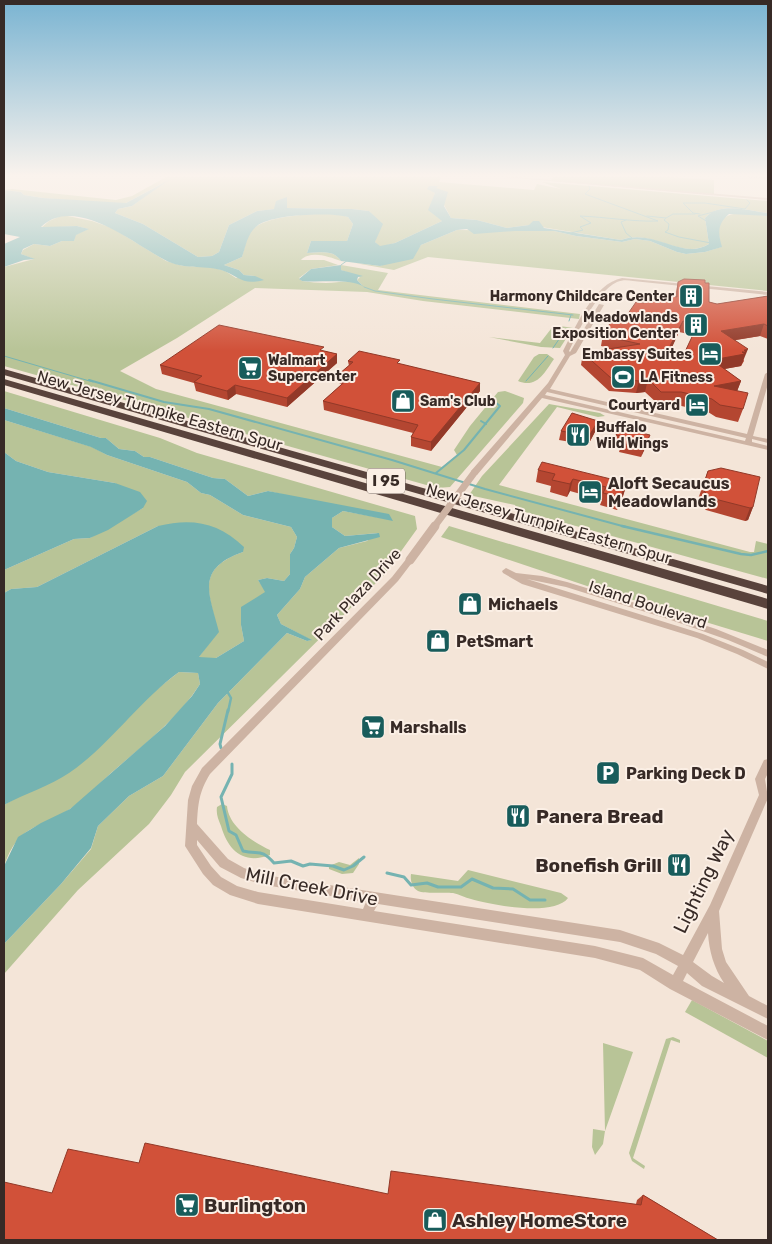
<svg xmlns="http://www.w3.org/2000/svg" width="772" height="1244" viewBox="0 0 772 1244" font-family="Rubik,sans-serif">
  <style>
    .green { fill: #b8c497 }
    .water { fill: #75b3b1 }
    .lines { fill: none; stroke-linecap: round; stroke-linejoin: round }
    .stream-far3 { stroke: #75b3b1; stroke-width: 1 }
    .stream-far2 { stroke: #75b3b1; stroke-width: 2 }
    .stream-far1 { stroke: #75b3b1; stroke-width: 2.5 }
    .stream { stroke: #75b3b1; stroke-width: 3 }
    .minor { fill: #cdb3a3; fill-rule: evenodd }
    .highway { fill: #59433c; fill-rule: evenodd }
    .rail { stroke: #372a26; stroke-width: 1; stroke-dasharray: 0.5 2; stroke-linecap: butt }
    .minor-bridge-far1 { stroke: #cdb3a3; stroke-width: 7 }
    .minor-bridge { stroke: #cdb3a3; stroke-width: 9 }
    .wall { fill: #b44631; fill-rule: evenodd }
    .shaded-wall { fill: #923928 }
    .building { fill: #d15139; stroke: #923928; fill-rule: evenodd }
    .labels { text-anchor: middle; stroke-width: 4; stroke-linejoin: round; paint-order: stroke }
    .far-poi-label { font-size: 14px; font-weight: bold; fill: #372a26; stroke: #fbefe5; text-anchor: end }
    .shield { fill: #fbefe5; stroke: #72655f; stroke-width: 1 }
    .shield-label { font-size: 15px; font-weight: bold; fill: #372a26 }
    .street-label { font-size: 16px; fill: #372a26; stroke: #fbefe5 }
    .poi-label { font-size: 16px; font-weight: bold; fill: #372a26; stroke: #fbefe5; text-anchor: start }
    .near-poi-label { font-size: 19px; font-weight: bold; fill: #372a26; stroke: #fbefe5; text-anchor: start }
    .near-street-label { font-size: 19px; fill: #372a26; stroke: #fbefe5 }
  </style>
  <rect width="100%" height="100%" fill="#f4e5d8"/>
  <g class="green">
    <path d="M 166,177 L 441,177 L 439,182 L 534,190 L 537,184 L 561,189 L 542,182 L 768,201 L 768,213 C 749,211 720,201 705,218 L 709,244 C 681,261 652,228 621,240 L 529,225 L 507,228 L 477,220 L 451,218 L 435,188 L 429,186 L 435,193 L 433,201 L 442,221 L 395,243 L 380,247 L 375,242 L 378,221 L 369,211 L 352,209 L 287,208 L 287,198 L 275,209 L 257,211 L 229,225 L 219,252 L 212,256 L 198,257 L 143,224 L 115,213 L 118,209 L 132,206 L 163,183 L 126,203 L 112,204 L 43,198 L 24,195 L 21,192 L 4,190 L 12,189 L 116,200 L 132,196 Z"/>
    <path d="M 553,177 L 669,177 L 714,180 L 714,195 L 551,181 Z"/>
    <path d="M 739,213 L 768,216 L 768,291 L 428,257 L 394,270 L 355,263 L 380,266 L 417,250 L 421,245 L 457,230 L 554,231 L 576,236 L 622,242 L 635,239 L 650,241 L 677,252 L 686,254 L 705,252 L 721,247 C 717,227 716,216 739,213 Z"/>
    <path d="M 309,214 L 338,214 L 348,217 L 353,224 L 347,241 L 311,241 L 307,253 C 320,253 333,249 341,261 C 329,257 311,250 301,260 L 324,260 L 338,265 L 311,269 L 299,278 L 302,281 C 310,282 318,283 326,283 C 339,283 352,278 363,286 L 357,280 L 360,277 L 341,270 L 341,265 L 388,273 L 378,290 L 580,314 L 579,319 L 423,301 L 367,292 L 255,288 L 177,338 L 120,371 L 156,389 L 442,467 L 457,455 L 454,450 L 470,426 L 498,392 L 505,391 L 524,398 L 523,403 L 450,487 L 437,488 L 4,366 L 4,267 L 34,259 L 21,254 L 23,250 L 34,244 L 50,246 L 62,241 L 74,241 L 75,235 L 88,229 L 77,226 L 41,228 L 49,221 L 63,215 L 92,221 L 112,228 L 166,261 L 183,266 L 211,267 L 225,271 L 236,278 L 255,276 L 244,275 L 239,270 L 224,265 L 242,257 C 244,250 246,240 249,234 C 258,218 293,216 309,214 Z"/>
    <path d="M 554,325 L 573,328 L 560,348 L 541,347 L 489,337 L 540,343 Z"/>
    <path d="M 539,354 L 547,354 L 554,359 C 545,372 537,389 518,381 L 534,357 Z"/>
    <path d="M 4,391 L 160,438 L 197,453 L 415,516 L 417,529 L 384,575 L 185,772 L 171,795 L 149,824 L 78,890 L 4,974 L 4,944 L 61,884 L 91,849 L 98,826 L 129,796 L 163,776 L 218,703 L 287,633 L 307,641 L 311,640 L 281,624 L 277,615 L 300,589 L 305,577 L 339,548 L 367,541 L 378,533 L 345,536 L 332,527 L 332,518 L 343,511 L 392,520 L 268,491 L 248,496 L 225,479 L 213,478 L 150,457 L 144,457 L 135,451 L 119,449 L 106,438 L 101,438 L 4,408 Z"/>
    <path d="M 549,404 L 600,413 L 605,416 L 598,417 L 557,407 L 499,485 L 750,552 L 754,552 L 756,541 L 768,544 L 768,579 L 518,510 L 515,505 L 469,495 L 482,476 Z"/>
    <path d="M 4,420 L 92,447 L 107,455 L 187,482 L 201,493 L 210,495 L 243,515 L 291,527 L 297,537 L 294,548 L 290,554 L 290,574 L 284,581 L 267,578 L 258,580 L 266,592 L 241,625 L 244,641 L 216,658 L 198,658 L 218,632 C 209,593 195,569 243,552 L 158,526 L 37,587 L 11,589 L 4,593 L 4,570 L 74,539 L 90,538 L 143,508 L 115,483 L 48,472 L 16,461 L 4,452 Z"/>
    <path d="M 449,526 L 768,621 L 768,641 L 587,586 L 441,537 Z"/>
    <path d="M 179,672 L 198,673 L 200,684 C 177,720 142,746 111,773 C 98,785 85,799 70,809 C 38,830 19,823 4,866 L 4,805 L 21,795 Z"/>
    <path d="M 222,804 L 227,806 C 229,827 253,842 270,850 L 270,855 C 243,865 228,850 221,826 C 218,819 216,814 217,807 Z"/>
    <path d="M 359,858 L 359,864 L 353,873 L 342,874 L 329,869 L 329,866 L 339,862 L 350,865 Z"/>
    <path d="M 468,870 L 561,893 L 568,898 C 554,917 492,905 471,899 C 465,898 459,894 453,893 C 444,892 425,894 418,891 C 412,888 410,880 411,874 L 458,881 Z"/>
    <path d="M 692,1000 L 768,1041 L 768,1058 L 685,1012 Z"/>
    <path d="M 673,1037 L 680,1040 L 680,1043 L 671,1040 L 633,1158 L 645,1166 L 644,1169 L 632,1161 L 629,1153 L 666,1039 Z"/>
    <path d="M 603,1043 L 633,1052 L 605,1131 L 603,1144 L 595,1155 L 592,1147 L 593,1129 L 605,1131 Z"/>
  </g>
  <g class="water">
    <path d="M 169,180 L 132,206 L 118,209 L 115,213 L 143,224 L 198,257 L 212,256 L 219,252 L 229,225 L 257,211 L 274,209 L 276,201 L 287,197 L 287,208 L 352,209 L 369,211 L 383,224 L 375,242 L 380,246 L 395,243 L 442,221 L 428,210 L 435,193 L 427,189 L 429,186 L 438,186 L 436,188 L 448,192 L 444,206 L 451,218 L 477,220 L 507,228 L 529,225 L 533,221 L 539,221 L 544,228 L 621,240 C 655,228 682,261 709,244 L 705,218 C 720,201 749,211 768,213 L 768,216 L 729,214 C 717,224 718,233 722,247 L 705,252 L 686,254 L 677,252 L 650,241 L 635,239 L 622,242 L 576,236 L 554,231 L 515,231 L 474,234 L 467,229 L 457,230 L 421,245 L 413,259 L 380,266 L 341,261 C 333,249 320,253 307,253 L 311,241 L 347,241 L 353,224 L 348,217 C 331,212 271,214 257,226 C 247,234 246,246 242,257 L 224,265 L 239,270 L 244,275 L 255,276 L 264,280 C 242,286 239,276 221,270 C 203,265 183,270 165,260 C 134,244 75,194 41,227 L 77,226 L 89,229 L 76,235 L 74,241 L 62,241 L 50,246 L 34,244 L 23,249 L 21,254 L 35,259 L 24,260 L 4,267 L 4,244 L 20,237 L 4,234 L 4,190 L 21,192 L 24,195 L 43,198 L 126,203 Z"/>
    <path d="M 341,265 L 341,270 L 363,276 L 358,277 L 357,280 L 364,287 C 351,278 319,283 302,281 L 299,279 L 311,269 Z"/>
    <path d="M 4,408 L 101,438 L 106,438 L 119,449 L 135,451 L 144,457 L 150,457 L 213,478 L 225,479 L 248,496 L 268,491 L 389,514 L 393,521 L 343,511 L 332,518 L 332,527 L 345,536 L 379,533 L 380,537 L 339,548 L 305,577 L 300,589 L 277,615 L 281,624 L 312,640 L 307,641 L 287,633 L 218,703 L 163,776 L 129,796 L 98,826 L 91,848 L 61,884 L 4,944 L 4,866 L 18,837 L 41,823 L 70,809 L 165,726 L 192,696 L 200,684 L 198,673 L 179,672 C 139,701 110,745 69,773 C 52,785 24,794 4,805 L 4,593 L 11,589 L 37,587 L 158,526 C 192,518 218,522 244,547 L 243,552 C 195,569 209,593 219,632 L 199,657 L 216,658 L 244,641 L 241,625 L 241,607 L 265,592 L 258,580 L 267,578 L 284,581 L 290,574 L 290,554 L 294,548 L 297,537 L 291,527 L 243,515 L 210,495 L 201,493 L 187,482 L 107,455 L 91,447 L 4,420 Z"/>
    <path d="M 4,452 L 16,461 L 48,472 L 115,483 L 140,492 L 147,501 L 143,508 L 108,530 L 90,538 L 74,539 L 4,570 Z"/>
  </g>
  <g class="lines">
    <g class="stream-far3">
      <path d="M 700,214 L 693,213 L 683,203 L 705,203 L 745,209 L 750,203 L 747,200"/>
      <path d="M 647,216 L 666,218 L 664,220 L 669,224 L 668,230 L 665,232 L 679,237 L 711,243"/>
      <path d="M 666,218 L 673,214 L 695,214"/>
      <path d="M 626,220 L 621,222 L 626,233 L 632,238"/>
      <path d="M 708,222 L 698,216 L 717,211"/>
      <path d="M 571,233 L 583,230 L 580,227 L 591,223 L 580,216 C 605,217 634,222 658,221 L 585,194 L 590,189 L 589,186"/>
      <path d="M 341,265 L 348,260"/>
      <path d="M 364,287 L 375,291 L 433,299 L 573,315"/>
      <path d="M 569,321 L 571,315"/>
      <path d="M 553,348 L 566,329"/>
      <path d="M 4,356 L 93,382"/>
      <path d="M 526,381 L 548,356"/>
    </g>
    <g class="stream-far2">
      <path d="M 89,380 L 164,402 L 209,409 L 392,460 L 485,489 L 626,527"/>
      <path d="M 481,421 L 486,424"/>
      <path d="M 436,473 L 464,450 L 500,406 L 495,402"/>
    </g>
    <g class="stream-far1">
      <path d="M 622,526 L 741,554 L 751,555 L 768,551"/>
      <path d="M 227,691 L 231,698 L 228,712"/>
    </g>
    <g class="stream">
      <path d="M 221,748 L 220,744 L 228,710"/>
      <path d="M 232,764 L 232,774 L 221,797 L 229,831 L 236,835 L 243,851 C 259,855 261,848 274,863 L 291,861 L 303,866 L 310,864 L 333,866 L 344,870 L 353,866 L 364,857"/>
      <path d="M 387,873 L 404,877 L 411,885 L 427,883 L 438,887 L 461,887 L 472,879 L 493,888 L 513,889 L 530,900 L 545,900"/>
    </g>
    <g class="minor">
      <path d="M 504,177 L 515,177 L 768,198 L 768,200 Z"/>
      <path d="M 622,278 L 768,292 L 768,295 L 633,281 C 627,280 622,280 617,282 C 595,293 579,331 569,351 L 570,352 L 599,304 L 604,305 L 576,353 L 570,356 L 550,389 L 747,434 L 765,374 L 768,372 L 768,384 L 753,436 L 768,439 L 768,443 L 752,439 L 752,442 L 768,446 L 768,450 L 542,398 L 477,475 L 471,475 L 471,471 L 548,383 L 565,355 L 563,351 C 575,328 594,283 622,278 ZM 547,392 L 746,438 L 745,441 L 545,395 Z"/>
      <path d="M 410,557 L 414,560 L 398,581 L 210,774 C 199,792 198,804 197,824 L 228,859 L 244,868 L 265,875 L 620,930 L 659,943 L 683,955 L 710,905 L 759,795 L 755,779 L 764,760 L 768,759 L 768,773 L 765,779 L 768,798 L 719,911 L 722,949 L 726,962 L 749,996 L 768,1006 L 768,1019 L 702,986 L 687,973 L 683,981 L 768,1026 L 768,1040 L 670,989 L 640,970 L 595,958 L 258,904 L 230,895 L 213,885 L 203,874 L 185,846 L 188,800 L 192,786 L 202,768 L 392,577 L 407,558 ZM 197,840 L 220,867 L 241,878 L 265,885 L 366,902 L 363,909 L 258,892 L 237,886 L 221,877 L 211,866 L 197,845 ZM 378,904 L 620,942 L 656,954 L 678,966 L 673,975 L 643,958 L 595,946 L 374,911 ZM 708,933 C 709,951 714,968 724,983 L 712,976 L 693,962 Z"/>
      <path d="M 506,568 L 516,573 L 542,576 L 567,582 L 658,610 L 716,629 L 768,650 L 768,657 L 728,640 L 671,620 L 566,587 L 527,579 L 703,634 L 743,650 L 768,662 L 768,669 L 737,654 L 697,638 L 522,584 L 503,573 L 502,571 Z"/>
    </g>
    <g class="highway">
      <path d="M 4,369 L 768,586 L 768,594 L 4,375 Z"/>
      <path d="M 4,379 L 768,599 L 768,609 L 4,385 Z"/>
    </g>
    <path class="rail" d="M 749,177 L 768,178"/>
    <path class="minor-bridge-far1" d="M 434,527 L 474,473"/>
    <path class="minor-bridge" d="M 410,560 L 435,526"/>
  </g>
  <g class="wall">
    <path d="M 678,282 L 705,283 L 709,302 L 717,304 L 768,296 L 768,339 L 760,336 L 735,340 L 744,361 L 741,366 L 724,369 L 741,381 L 737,391 L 743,409 L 738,422 L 716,417 L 708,412 L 677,405 L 658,404 L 645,392 L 636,393 L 609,391 L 581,365 L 583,353 L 605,349 L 606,347 L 601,346 L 603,334 L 644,303 L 661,297 L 675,296 ZM 679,332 L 693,335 L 683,356 L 672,347 Z"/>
    <path d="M 324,351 L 337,354 L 337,363 L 287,407 L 236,394 L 228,400 L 196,391 L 194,383 L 162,374 L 160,365 Z"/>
    <path d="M 348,361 L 400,364 L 480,383 L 480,391 L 431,451 L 411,446 L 411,437 L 413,433 L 324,410 L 323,401 L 342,384 L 339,383 L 339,374 L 349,366 Z"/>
    <path d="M 620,428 L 647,444 L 641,457 L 619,452 L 621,446 L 614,444 L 616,435 Z"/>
    <path d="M 596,430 L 588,445 L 559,440 L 561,431 Z"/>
    <path d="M 538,470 L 627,483 L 623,496 L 617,510 L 600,505 L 602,500 L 570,491 L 567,497 L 550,492 L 551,486 L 536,482 Z"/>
    <path d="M 708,471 L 753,507 L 748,520 L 745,521 L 706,510 L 697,502 Z"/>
    <path d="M 139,1163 L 388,1194 L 636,1204 L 637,1200 L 643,1195 L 718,1240 L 52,1193 Z"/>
  </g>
  <g class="shaded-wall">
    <path d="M 683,321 L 679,332 L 667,358 L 670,346 Z"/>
    <path d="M 764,324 L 760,336 L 718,343 L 721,331 Z"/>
    <path d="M 748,349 L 741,366 L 708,372 L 712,360 Z"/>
    <path d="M 337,354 L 337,363 L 287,407 L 287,398 Z"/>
    <path d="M 648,379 L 645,392 L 636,393 L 639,381 Z"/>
    <path d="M 741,381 L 736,394 L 714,386 Z"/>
    <path d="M 480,383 L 480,391 L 431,451 L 431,442 Z"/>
    <path d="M 235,385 L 236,394 L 228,400 L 227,391 Z"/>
    <path d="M 598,421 L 596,430 L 588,445 L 589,436 Z"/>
    <path d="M 650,435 L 647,444 L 641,457 L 644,448 Z"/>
    <path d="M 573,479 L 570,491 L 567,497 L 570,484 Z"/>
    <path d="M 627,483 L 623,496 L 617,510 L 620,497 Z"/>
    <path d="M 753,507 L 748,520 L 745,521 L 750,508 Z"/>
  </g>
  <g class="building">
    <path d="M 684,279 L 705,280 L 705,283 L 709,283 L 709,302 L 717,304 L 768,296 L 768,326 L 764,324 L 721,331 L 748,349 L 744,350 L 746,352 L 742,352 L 745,354 L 712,360 L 741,381 L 714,386 L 748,393 L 743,409 L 720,405 L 712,399 L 681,392 L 661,392 L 648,379 L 639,381 L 611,378 L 583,353 L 640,344 L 608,337 L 609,335 L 603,334 L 615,316 L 625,318 L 636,302 L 644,303 L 649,295 L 661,297 L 663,294 L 677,297 L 678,282 ZM 683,321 L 698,324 L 683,356 L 670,346 Z"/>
    <path d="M 219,325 L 324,347 L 320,350 L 337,354 L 287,398 L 235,385 L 227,391 L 194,382 L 202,376 L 160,365 Z"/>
    <path d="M 359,351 L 400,360 L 397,363 L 480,383 L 431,442 L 411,437 L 418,425 L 323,401 L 350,377 L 339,374 L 353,362 L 348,361 Z"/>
    <path d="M 572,413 L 598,421 L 589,436 L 561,431 Z"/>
    <path d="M 620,428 L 650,435 L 644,448 L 621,443 L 624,437 L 616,435 Z"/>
    <path d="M 542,462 L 627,483 L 620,497 L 603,493 L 606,487 L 573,479 L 570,484 L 552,480 L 555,474 L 538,470 Z"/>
    <path d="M 721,468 L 760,477 L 753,507 L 750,508 L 711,498 L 702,489 L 708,471 Z"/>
    <path d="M 145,1143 L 388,1194 L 391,1171 L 641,1205 L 643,1195 L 718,1240 L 4,1240 L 4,1182 L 52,1193 L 68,1149 L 139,1163 Z"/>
  </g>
  <linearGradient id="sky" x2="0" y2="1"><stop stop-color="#7ab4d2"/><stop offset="0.5" stop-color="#faf3ed"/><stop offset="1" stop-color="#faf3ed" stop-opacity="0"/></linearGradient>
  <rect width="772" height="351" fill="url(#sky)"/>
  <defs>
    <symbol id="building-square" viewBox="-11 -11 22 22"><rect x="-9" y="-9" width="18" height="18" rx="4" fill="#185c5b" stroke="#fbefe5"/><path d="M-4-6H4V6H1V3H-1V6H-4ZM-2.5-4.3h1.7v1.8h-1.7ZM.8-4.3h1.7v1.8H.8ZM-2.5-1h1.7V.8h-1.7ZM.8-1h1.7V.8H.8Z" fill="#fff"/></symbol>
    <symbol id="hotel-square" viewBox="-11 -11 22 22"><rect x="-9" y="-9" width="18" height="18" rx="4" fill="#185c5b" stroke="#fbefe5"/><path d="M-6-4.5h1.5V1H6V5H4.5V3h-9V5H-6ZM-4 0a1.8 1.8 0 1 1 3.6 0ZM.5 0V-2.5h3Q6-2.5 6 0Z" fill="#fff"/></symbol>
    <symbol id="supermarket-square" viewBox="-11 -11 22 22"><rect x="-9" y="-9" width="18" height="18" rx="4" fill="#185c5b" stroke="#fbefe5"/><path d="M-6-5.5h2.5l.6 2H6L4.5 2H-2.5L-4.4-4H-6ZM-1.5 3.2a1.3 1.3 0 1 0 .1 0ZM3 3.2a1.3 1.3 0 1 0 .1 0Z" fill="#fff"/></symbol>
    <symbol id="stadium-square" viewBox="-11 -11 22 22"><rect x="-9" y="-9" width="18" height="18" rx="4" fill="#185c5b" stroke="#fbefe5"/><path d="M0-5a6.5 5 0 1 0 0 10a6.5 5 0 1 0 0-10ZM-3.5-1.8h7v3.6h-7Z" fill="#fff"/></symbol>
    <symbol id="shop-square" viewBox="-11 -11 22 22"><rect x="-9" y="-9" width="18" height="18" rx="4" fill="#185c5b" stroke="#fbefe5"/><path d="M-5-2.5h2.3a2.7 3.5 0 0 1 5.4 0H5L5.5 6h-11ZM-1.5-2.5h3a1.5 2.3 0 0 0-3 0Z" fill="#fff"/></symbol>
    <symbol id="restaurant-square" viewBox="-11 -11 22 22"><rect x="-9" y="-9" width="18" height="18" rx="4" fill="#185c5b" stroke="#fbefe5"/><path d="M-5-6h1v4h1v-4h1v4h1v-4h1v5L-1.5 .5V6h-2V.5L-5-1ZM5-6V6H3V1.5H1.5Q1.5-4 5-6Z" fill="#fff"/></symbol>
    <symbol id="parking-square" viewBox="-11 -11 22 22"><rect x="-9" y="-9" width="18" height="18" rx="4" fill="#185c5b" stroke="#fbefe5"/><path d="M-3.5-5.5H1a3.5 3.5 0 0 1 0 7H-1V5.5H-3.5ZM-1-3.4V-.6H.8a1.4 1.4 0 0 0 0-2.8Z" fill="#fff"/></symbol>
  </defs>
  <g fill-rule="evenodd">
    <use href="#building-square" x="677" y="282" width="28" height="28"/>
    <use href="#building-square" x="682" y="311" width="28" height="28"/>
    <use href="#hotel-square" x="696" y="340" width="28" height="28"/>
    <use href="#supermarket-square" x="236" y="354" width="28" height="28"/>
    <use href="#stadium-square" x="609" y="363" width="28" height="28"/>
    <use href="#shop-square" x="389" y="387" width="28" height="28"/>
    <use href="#hotel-square" x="683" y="391" width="28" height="28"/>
    <use href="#restaurant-square" x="564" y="421" width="28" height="28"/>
    <use href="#hotel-square" x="576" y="478" width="28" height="28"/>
    <use href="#shop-square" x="456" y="590" width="28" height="28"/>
    <use href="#shop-square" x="424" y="627" width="28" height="28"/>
    <use href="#supermarket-square" x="359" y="713" width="28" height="28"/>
    <use href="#parking-square" x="594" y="759" width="28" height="28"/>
    <use href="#restaurant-square" x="504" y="802" width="28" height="28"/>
    <use href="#restaurant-square" x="665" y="851" width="28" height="28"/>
    <use href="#supermarket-square" x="173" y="1191" width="28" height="28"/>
    <use href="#shop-square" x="421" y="1206" width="28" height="28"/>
  </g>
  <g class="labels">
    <g class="far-poi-label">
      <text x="674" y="301">Harmony Childcare Center</text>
      <text x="678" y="322">Meadowlands<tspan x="678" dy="16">Exposition Center</tspan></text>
      <text x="692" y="359">Embassy Suites</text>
      <text x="268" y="365" text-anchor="start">Walmart<tspan x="268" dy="16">Supercenter</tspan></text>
      <text x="640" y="382" text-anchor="start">LA Fitness</text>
      <text x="420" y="406" text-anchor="start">Sam's Club</text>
      <text x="680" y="410">Courtyard</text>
      <text x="596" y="432" text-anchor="start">Buffalo<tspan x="596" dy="16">Wild Wings</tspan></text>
    </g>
    <rect class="shield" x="367" y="468.5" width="38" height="25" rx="4"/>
    <g class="shield-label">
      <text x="386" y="486">I 95</text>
    </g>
    <g class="street-label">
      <text transform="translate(160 410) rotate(16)" y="6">New Jersey Turnpike Eastern Spur</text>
      <text transform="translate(549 523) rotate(16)" y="6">New Jersey Turnpike Eastern Spur</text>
      <text transform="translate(357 594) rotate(-47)" y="6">Park Plaza Drive</text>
      <text transform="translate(648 604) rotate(18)" y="6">Island Boulevard</text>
    </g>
    <g class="poi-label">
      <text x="608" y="489">Aloft Secaucus<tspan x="608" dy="18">Meadowlands</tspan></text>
      <text x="488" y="610">Michaels</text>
      <text x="456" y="647">PetSmart</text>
      <text x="390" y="733">Marshalls</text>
      <text x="626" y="779">Parking Deck D</text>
    </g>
    <g class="near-poi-label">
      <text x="536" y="823">Panera Bread</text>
      <text x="662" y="872" text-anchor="end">Bonefish Grill</text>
      <text x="204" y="1212">Burlington</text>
      <text x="452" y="1227">Ashley HomeStore</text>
    </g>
    <g class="near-street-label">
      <text transform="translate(703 881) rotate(-64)" y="7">Lighting Way</text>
      <text transform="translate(312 886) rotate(11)" y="7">Mill Creek Drive</text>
    </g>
  </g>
  <rect width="772" height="1244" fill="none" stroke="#372a26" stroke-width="10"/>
</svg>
